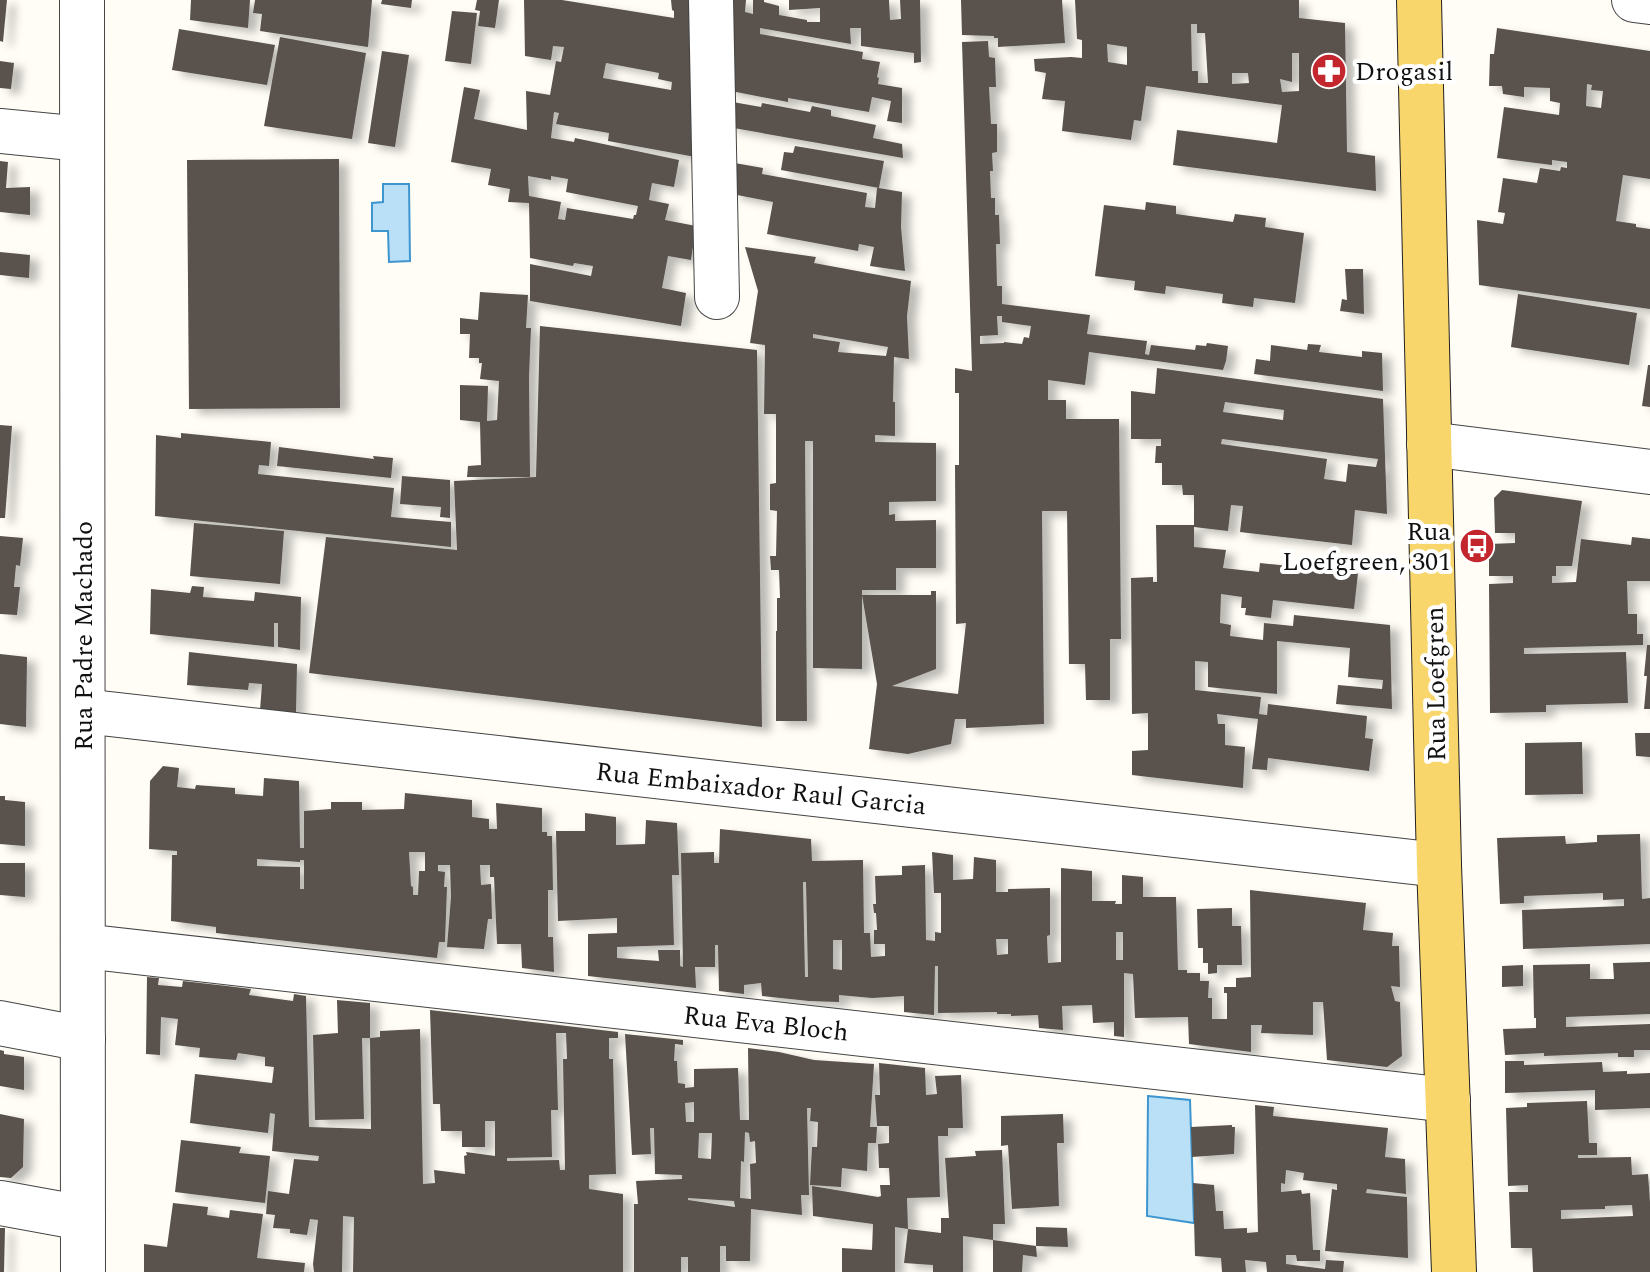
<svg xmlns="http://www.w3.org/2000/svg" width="1650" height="1272" viewBox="0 0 1650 1272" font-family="Spectral,serif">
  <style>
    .water { fill: #b9e0f7; stroke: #3f96cf; stroke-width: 2 }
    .building { fill: #5a524d; fill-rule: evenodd; filter: url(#shadow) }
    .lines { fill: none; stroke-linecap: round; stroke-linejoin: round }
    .minor-casing { stroke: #444; stroke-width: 46 }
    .major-casing { stroke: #222; stroke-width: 46 }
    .minor { stroke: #fff; stroke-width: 44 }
    .major { stroke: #f9d66b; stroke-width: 44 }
    .labels { text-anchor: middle; stroke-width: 8; stroke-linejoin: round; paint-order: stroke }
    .poi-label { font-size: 26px; fill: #111; stroke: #fff; text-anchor: start }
    .street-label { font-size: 26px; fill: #111; stroke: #fff }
  </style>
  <defs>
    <filter id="shadow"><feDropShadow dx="9" dy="5" stdDeviation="4" flood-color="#0004"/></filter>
  </defs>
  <rect width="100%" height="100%" fill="#fffdf5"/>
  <g class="water">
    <path d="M 383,184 L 409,184 L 410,261 L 389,262 L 388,231 L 372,231 L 372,203 L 383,202 Z"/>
    <path d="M 1148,1096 L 1190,1100 L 1194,1223 L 1147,1216 Z"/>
  </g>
  <g class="building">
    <path d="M 0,0 L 7,0 L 3,42 L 0,41 Z"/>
    <path d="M 191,0 L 250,0 L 248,28 L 190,20 Z"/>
    <path d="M 255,0 L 372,0 L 368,47 L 260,31 L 262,14 L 253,13 Z"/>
    <path d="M 382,0 L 412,0 L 411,8 L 381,4 Z"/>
    <path d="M 477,0 L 499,0 L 495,28 L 478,26 L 480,11 L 475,10 Z"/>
    <path d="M 524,0 L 562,0 L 674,18 L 674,11 L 672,10 L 671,0 L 698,0 L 701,158 L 608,141 L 609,133 L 556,124 L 559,113 L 554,112 L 551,138 L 574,142 L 575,138 L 679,160 L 674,187 L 652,183 L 649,200 L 669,204 L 665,220 L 696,226 L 691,260 L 668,256 L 662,288 L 686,293 L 681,326 L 530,301 L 530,264 L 591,276 L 593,266 L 574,263 L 573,266 L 530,258 L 529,203 L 508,202 L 510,189 L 488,185 L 491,169 L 451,162 L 464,87 L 480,90 L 474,119 L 527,130 L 526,91 L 550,95 L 556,61 L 561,62 L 564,47 L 553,46 L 551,60 L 525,56 ZM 606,63 L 659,73 L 658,79 L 672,82 L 671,90 L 603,78 ZM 528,176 L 551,180 L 551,176 L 568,179 L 566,192 L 638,206 L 636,215 L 634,215 L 633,219 L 567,208 L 565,220 L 558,219 L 561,202 L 529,196 Z"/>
    <path d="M 724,0 L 746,0 L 745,12 L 753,14 L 753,0 L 764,0 L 764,2 L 779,6 L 779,15 L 807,20 L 807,22 L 820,22 L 820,8 L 789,10 L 789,0 L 889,0 L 890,20 L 901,19 L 900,0 L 920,0 L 921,62 L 914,63 L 914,53 L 861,46 L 861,28 L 850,28 L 851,44 L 760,28 L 760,34 L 863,52 L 862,59 L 880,62 L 877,77 L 879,78 L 878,84 L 902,88 L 902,123 L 887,121 L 891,101 L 872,97 L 869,112 L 788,98 L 788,102 L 726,90 Z"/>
    <path d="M 961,0 L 1062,0 L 1065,43 L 998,47 L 998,38 L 994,38 L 994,36 L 962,35 Z"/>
    <path d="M 1075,0 L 1299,0 L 1299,18 L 1345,23 L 1347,152 L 1375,156 L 1376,191 L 1173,165 L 1177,130 L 1277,143 L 1282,105 L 1146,86 L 1141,121 L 1134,120 L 1131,140 L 1062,131 L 1065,101 L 1042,99 L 1046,73 L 1035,71 L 1034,59 L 1071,57 L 1082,58 L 1082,40 L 1077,39 ZM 1191,24 L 1197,24 L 1197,33 L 1205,33 L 1208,83 L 1198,83 L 1198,71 L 1192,71 ZM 1107,44 L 1127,47 L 1127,65 L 1108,62 ZM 1292,53 L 1299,53 L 1299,91 L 1282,92 L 1280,79 L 1292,82 ZM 1232,73 L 1248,73 L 1249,83 L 1232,84 Z"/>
    <path d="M 452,11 L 477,13 L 471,64 L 445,61 Z"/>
    <path d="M 1497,28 L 1650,51 L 1650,179 L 1623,175 L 1616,221 L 1636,224 L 1636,227 L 1650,229 L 1650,309 L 1479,285 L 1477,220 L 1503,224 L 1505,213 L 1498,212 L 1503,178 L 1537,183 L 1540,168 L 1560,171 L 1561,167 L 1567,168 L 1567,162 L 1552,160 L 1552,165 L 1497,158 L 1504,107 L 1559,115 L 1560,103 L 1550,101 L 1550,88 L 1524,87 L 1524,97 L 1503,94 L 1502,86 L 1489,86 L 1490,54 L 1494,54 ZM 1587,84 L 1592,85 L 1591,90 L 1603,91 L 1601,108 L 1586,106 Z"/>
    <path d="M 179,29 L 275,45 L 267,85 L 172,70 Z"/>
    <path d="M 280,37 L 366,53 L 352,139 L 264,126 Z"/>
    <path d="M 988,41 L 989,57 L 995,58 L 996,87 L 989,87 L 991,124 L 997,124 L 997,152 L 992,153 L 993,171 L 990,171 L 991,198 L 995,198 L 995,215 L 999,215 L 1000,244 L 996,244 L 997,286 L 1002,286 L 1002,304 L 1090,315 L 1087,334 L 1147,341 L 1145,354 L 1149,355 L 1151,345 L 1195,350 L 1196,345 L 1206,346 L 1207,343 L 1228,346 L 1226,361 L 1223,370 L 1089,352 L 1085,385 L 1048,380 L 1048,400 L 1066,400 L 1066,419 L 1119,419 L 1121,639 L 1110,639 L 1110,700 L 1086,700 L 1085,664 L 1069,664 L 1067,511 L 1042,511 L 1044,724 L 966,728 L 966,719 L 955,719 L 951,744 L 908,754 L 869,749 L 877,684 L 862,595 L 862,669 L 813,668 L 813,441 L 805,441 L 807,721 L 776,721 L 776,631 L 777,631 L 777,598 L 780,598 L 779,570 L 771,570 L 770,556 L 776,556 L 777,511 L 770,510 L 770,484 L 776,483 L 776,414 L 764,414 L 765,345 L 750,343 L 758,291 L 745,247 L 816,257 L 814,263 L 911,281 L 907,316 L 909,359 L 894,357 L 893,402 L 895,402 L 895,436 L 875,435 L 875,442 L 936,443 L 936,501 L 889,502 L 889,515 L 895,514 L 895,521 L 936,520 L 936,568 L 896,568 L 896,590 L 862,590 L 862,595 L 931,595 L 931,591 L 936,591 L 936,669 L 892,686 L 958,694 L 966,623 L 956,624 L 955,465 L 959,465 L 959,393 L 955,393 L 955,368 L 972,371 L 962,42 ZM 997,316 L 1002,316 L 1002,322 L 1031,326 L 1029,338 L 1024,337 L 1022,344 L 1004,342 L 1004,343 L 980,344 L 980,336 L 998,335 ZM 813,334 L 888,347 L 886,356 L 838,352 L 840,342 L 813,338 Z"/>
    <path d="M 382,51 L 409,55 L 395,147 L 368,143 Z"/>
    <path d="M 0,61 L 14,63 L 11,89 L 0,88 Z"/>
    <path d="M 727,101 L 761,107 L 762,103 L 810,112 L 812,106 L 831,110 L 831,116 L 876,125 L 873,138 L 902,144 L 903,158 L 728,127 Z"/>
    <path d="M 795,146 L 884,161 L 879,188 L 902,192 L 901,227 L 905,271 L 870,266 L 874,247 L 859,244 L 858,251 L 767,234 L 773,202 L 732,194 L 729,162 L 763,168 L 762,174 L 867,193 L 865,207 L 875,208 L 877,188 L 879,188 L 781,170 L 784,152 L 793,153 Z"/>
    <path d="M 339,159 L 340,408 L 189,409 L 187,160 Z"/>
    <path d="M 0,161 L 8,162 L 6,188 L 30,187 L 30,215 L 0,212 Z"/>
    <path d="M 1146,202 L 1176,206 L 1176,214 L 1233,222 L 1235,214 L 1266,218 L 1265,227 L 1304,233 L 1295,303 L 1254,298 L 1253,307 L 1222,303 L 1223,294 L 1166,286 L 1165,294 L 1134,290 L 1135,281 L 1095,276 L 1104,205 L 1145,210 Z"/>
    <path d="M 0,252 L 30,255 L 29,278 L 0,275 Z"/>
    <path d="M 1345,269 L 1363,269 L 1364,314 L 1340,311 L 1342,299 L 1347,300 Z"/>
    <path d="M 480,292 L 528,295 L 526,328 L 531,328 L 529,377 L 530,477 L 467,477 L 468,466 L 481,465 L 480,422 L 460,420 L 460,385 L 488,386 L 487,421 L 497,420 L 499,381 L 480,379 L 482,363 L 479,363 L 479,358 L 469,358 L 470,334 L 460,334 L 460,318 L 478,320 Z"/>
    <path d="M 1518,294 L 1637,313 L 1629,365 L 1511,347 Z"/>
    <path d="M 540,326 L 757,350 L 762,727 L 309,673 L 326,537 L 457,550 L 454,481 L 536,477 Z"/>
    <path d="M 1308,344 L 1321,345 L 1319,352 L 1362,357 L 1362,351 L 1382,353 L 1383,391 L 1254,374 L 1256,359 L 1270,361 L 1271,345 L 1307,350 Z"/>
    <path d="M 1648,365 L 1650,365 L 1650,407 L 1642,406 Z"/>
    <path d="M 1157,368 L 1383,399 L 1387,514 L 1355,510 L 1352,545 L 1240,532 L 1243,506 L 1231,505 L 1228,531 L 1194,527 L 1194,547 L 1226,550 L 1223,568 L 1259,572 L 1260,563 L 1358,573 L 1354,609 L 1273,600 L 1271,618 L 1245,615 L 1246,608 L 1241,608 L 1242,597 L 1221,594 L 1220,623 L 1231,625 L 1230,636 L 1263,640 L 1264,623 L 1293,626 L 1294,615 L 1390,625 L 1392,709 L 1336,704 L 1338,685 L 1382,689 L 1383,680 L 1348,677 L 1350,648 L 1277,641 L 1277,694 L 1208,687 L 1208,662 L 1195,661 L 1195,690 L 1261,697 L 1259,714 L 1267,715 L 1268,704 L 1367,716 L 1365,738 L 1373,739 L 1369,771 L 1268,758 L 1267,770 L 1252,769 L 1258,719 L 1217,714 L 1218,724 L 1225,724 L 1225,745 L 1245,747 L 1243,788 L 1132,775 L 1132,751 L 1148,750 L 1148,713 L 1132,714 L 1131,578 L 1153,577 L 1153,582 L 1157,582 L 1156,525 L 1194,525 L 1194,495 L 1183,495 L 1182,485 L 1162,485 L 1162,463 L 1155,463 L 1156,446 L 1161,446 L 1161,439 L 1131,439 L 1131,391 L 1155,394 ZM 1225,402 L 1284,410 L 1283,420 L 1223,412 ZM 1222,439 L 1378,459 L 1376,467 L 1348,464 L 1346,482 L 1324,479 L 1327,459 L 1221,444 Z"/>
    <path d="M 0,425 L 12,426 L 5,518 L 0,518 Z"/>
    <path d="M 181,433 L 271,442 L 269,466 L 259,465 L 258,474 L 394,488 L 391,517 L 451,522 L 451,547 L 155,516 L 156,435 L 181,438 Z"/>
    <path d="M 279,447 L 374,459 L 373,456 L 393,458 L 391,478 L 277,466 Z"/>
    <path d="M 402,476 L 450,480 L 450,518 L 440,517 L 441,507 L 400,504 Z"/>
    <path d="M 1502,490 L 1582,501 L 1572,566 L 1556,566 L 1556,576 L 1552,576 L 1552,583 L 1576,582 L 1581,539 L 1631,545 L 1632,537 L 1650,539 L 1650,581 L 1627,581 L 1628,614 L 1637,614 L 1637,634 L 1643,634 L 1643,645 L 1524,648 L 1524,654 L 1626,652 L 1628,703 L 1546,705 L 1546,712 L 1490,713 L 1489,584 L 1513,583 L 1513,576 L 1489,576 L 1489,544 L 1515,543 L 1515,533 L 1495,533 L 1494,498 Z"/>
    <path d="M 194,523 L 284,531 L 280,584 L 190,576 Z"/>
    <path d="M 0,536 L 23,538 L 20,566 L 16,565 L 14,587 L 20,587 L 17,615 L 0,614 Z"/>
    <path d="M 192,586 L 204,587 L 203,597 L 254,601 L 255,592 L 301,597 L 300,650 L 278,647 L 278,623 L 274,623 L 274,647 L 150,634 L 151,589 L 190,593 Z"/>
    <path d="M 1647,645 L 1650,645 L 1650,709 L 1644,709 L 1647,676 L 1644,676 Z"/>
    <path d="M 189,652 L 297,664 L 296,713 L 260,710 L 262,684 L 249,683 L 248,690 L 187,685 Z"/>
    <path d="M 0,654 L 27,657 L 26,727 L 0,724 Z"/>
    <path d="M 1635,733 L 1650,733 L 1650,757 L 1636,756 Z"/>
    <path d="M 1582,742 L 1583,794 L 1525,795 L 1525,743 Z"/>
    <path d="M 163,766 L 179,768 L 177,787 L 195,789 L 196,785 L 235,788 L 235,794 L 263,796 L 264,778 L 299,781 L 300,848 L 304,848 L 304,811 L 331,809 L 331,802 L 362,802 L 362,810 L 404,809 L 405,793 L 472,800 L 472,817 L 489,819 L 489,829 L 497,829 L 496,803 L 542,808 L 542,832 L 547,832 L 547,836 L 552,836 L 553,890 L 548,890 L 548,937 L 553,937 L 554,972 L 522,968 L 521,944 L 497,944 L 494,877 L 490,877 L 490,865 L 480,865 L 481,885 L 491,884 L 492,919 L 488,919 L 484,949 L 447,947 L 451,897 L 450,865 L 438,865 L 438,871 L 445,872 L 444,887 L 447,887 L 445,942 L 439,942 L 437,958 L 216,933 L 216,927 L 171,921 L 172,855 L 177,855 L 177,851 L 149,849 L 150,781 ZM 409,852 L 425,852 L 425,871 L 419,871 L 418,895 L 413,895 L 413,887 L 411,886 ZM 257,859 L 300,862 L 300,860 L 304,860 L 304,889 L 300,889 L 300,867 L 257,866 Z"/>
    <path d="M 0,796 L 5,796 L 5,800 L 25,802 L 25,846 L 0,844 Z"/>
    <path d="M 585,813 L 616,817 L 616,845 L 645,844 L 646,820 L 677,823 L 679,875 L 672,875 L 674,945 L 617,947 L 617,958 L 659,961 L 658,950 L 680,950 L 680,966 L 683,967 L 681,853 L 714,852 L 714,863 L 719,863 L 720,829 L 811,839 L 812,861 L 863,860 L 864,933 L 870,933 L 871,957 L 885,956 L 885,944 L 874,944 L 874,930 L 877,930 L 876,913 L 874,913 L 873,904 L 876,904 L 875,876 L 902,875 L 902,866 L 925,865 L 926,940 L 935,941 L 935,932 L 941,933 L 941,893 L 934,893 L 932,852 L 953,855 L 953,880 L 973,879 L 974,857 L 996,860 L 996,892 L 1008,892 L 1008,889 L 1050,888 L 1050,935 L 1047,936 L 1048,963 L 1061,962 L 1061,868 L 1092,871 L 1092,901 L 1116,901 L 1115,904 L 1122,904 L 1122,875 L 1143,877 L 1143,897 L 1176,897 L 1178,970 L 1187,970 L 1187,973 L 1200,973 L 1200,981 L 1209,981 L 1208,998 L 1212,998 L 1212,1019 L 1227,1019 L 1227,993 L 1224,993 L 1224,987 L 1236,987 L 1236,978 L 1251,977 L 1250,890 L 1366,903 L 1363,930 L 1393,933 L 1392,946 L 1399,946 L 1400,987 L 1391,986 L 1395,1001 L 1400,1002 L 1402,1056 L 1387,1067 L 1327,1060 L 1323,1002 L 1313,1002 L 1313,1035 L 1261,1033 L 1262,1025 L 1251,1025 L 1251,1052 L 1189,1044 L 1188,1017 L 1135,1018 L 1133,974 L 1124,973 L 1124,1037 L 1114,1036 L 1114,1022 L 1093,1023 L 1092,1005 L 1062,1006 L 1063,1030 L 1039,1028 L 1038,1015 L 1011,1016 L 1011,1014 L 997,1014 L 997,1012 L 938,1013 L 938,966 L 935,966 L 934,1015 L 904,1012 L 904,996 L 872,998 L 839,995 L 839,1002 L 809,1001 L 762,996 L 761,983 L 744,985 L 744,994 L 719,991 L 718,945 L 715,945 L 715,967 L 695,967 L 696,988 L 588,976 L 588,934 L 617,933 L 617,918 L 558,921 L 556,831 L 585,831 ZM 803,882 L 806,882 L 808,977 L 805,977 ZM 1116,932 L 1123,932 L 1123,960 L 1116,960 ZM 996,939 L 1008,939 L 1008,954 L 997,955 ZM 833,940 L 842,940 L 842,970 L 833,969 Z"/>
    <path d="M 1640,834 L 1642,899 L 1650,898 L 1650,944 L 1523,949 L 1522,910 L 1624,906 L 1624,899 L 1603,900 L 1603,893 L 1524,896 L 1524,903 L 1500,904 L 1497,838 L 1565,836 L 1566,844 L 1597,842 L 1597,835 Z"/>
    <path d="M 0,863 L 25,863 L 25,897 L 0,895 Z"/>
    <path d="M 1232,908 L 1232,926 L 1241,926 L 1242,965 L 1217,965 L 1217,973 L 1208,974 L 1208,963 L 1203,963 L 1203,948 L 1198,948 L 1197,909 Z"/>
    <path d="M 1650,962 L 1650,1014 L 1566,1017 L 1566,1027 L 1650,1024 L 1650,1050 L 1634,1050 L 1634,1057 L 1618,1057 L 1618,1053 L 1544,1056 L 1544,1053 L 1505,1055 L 1503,1029 L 1536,1028 L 1536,1018 L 1534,1018 L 1533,965 L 1590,964 L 1590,979 L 1614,979 L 1613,963 Z"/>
    <path d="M 1523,965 L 1523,986 L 1502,987 L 1502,966 Z"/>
    <path d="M 147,977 L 159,978 L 158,985 L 182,987 L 183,981 L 227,986 L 251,989 L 249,995 L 293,1001 L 294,994 L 306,996 L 309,1127 L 371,1129 L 370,1038 L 380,1037 L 380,1031 L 420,1029 L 423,1184 L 435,1183 L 434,1170 L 465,1174 L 464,1156 L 467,1155 L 466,1152 L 495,1156 L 495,1121 L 485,1121 L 485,1147 L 462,1147 L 462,1131 L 441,1131 L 440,1104 L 433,1104 L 430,1010 L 618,1032 L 618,1038 L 609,1038 L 609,1059 L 613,1059 L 616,1174 L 589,1175 L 589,1189 L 623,1194 L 623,1272 L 353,1272 L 354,1217 L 343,1216 L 342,1272 L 314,1272 L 313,1264 L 318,1220 L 310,1219 L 307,1235 L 290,1233 L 290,1229 L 273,1228 L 275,1215 L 266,1214 L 268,1191 L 289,1194 L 294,1159 L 318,1161 L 319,1156 L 272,1151 L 275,1114 L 270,1113 L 268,1133 L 190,1123 L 195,1074 L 272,1083 L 274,1067 L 265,1066 L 265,1057 L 238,1053 L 236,1060 L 199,1057 L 200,1048 L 175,1045 L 178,1019 L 161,1017 L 160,1055 L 146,1054 ZM 556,1033 L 566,1033 L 567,1059 L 563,1059 L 565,1170 L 560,1170 L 559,1160 L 507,1161 L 507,1158 L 552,1157 L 551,1110 L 558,1110 Z"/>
    <path d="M 337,1000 L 370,1003 L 370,1038 L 362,1038 L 364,1119 L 315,1120 L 313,1035 L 338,1033 Z"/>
    <path d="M 625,1034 L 683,1040 L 683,1045 L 675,1044 L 674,1061 L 677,1061 L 678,1083 L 685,1084 L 685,1088 L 694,1087 L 694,1069 L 738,1068 L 740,1120 L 749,1120 L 748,1048 L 779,1052 L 814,1060 L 874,1064 L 870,1127 L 877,1127 L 876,1143 L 868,1143 L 867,1171 L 842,1168 L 841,1187 L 810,1185 L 812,1147 L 817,1147 L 818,1122 L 810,1121 L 811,1108 L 807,1108 L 809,1195 L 801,1195 L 802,1215 L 751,1209 L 750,1261 L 726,1261 L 726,1246 L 720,1246 L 720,1272 L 688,1272 L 688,1257 L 681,1257 L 681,1272 L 634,1272 L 634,1204 L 638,1204 L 636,1181 L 682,1179 L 682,1175 L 655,1174 L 654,1128 L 650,1128 L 651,1154 L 632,1155 ZM 694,1102 L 694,1122 L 686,1122 L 685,1103 ZM 745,1132 L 749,1133 L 750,1142 L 755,1141 L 756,1163 L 750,1164 L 751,1199 L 740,1198 L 741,1161 L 744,1162 ZM 699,1133 L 712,1133 L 711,1159 L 698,1158 ZM 688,1198 L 734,1201 L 735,1207 L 688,1200 Z"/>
    <path d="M 0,1050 L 4,1051 L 4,1054 L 24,1057 L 24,1090 L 0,1086 Z"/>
    <path d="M 1505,1061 L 1524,1061 L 1524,1065 L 1602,1062 L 1603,1072 L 1627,1071 L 1627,1074 L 1650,1073 L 1650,1108 L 1595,1110 L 1595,1090 L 1505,1093 Z"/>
    <path d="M 879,1063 L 925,1068 L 926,1095 L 937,1094 L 935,1076 L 961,1075 L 963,1128 L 948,1128 L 948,1136 L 938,1136 L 940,1197 L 907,1198 L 908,1229 L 895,1227 L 895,1272 L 842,1272 L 842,1248 L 872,1250 L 873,1224 L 813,1216 L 812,1186 L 878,1197 L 881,1196 L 880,1185 L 890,1185 L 889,1168 L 879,1168 L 878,1144 L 889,1143 L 889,1126 L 877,1126 L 875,1095 L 880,1095 Z"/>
    <path d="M 1587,1101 L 1589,1143 L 1597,1143 L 1597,1155 L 1578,1155 L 1578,1158 L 1631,1157 L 1632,1175 L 1648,1174 L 1650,1203 L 1650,1272 L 1533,1272 L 1532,1248 L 1511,1248 L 1509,1192 L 1528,1192 L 1528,1185 L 1508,1186 L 1506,1108 L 1527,1107 L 1527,1103 ZM 1632,1205 L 1633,1216 L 1561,1219 L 1561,1210 L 1605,1209 L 1605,1206 Z"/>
    <path d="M 1255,1105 L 1274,1107 L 1273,1116 L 1388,1128 L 1385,1157 L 1405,1159 L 1406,1194 L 1367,1189 L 1366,1193 L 1407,1197 L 1408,1258 L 1325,1251 L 1332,1189 L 1337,1190 L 1337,1184 L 1303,1180 L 1304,1173 L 1286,1170 L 1285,1184 L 1281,1183 L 1281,1192 L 1301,1190 L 1302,1194 L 1310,1193 L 1313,1250 L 1320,1250 L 1320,1261 L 1297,1261 L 1296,1255 L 1286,1255 L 1286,1264 L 1325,1269 L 1326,1260 L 1344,1261 L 1343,1272 L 1267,1272 L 1266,1262 L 1245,1260 L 1246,1272 L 1222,1272 L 1221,1258 L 1195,1256 L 1193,1183 L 1214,1185 L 1216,1211 L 1223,1211 L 1224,1229 L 1247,1228 L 1247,1233 L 1258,1232 Z"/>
    <path d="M 0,1114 L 24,1119 L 23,1167 L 11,1178 L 0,1177 Z"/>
    <path d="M 1063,1114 L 1064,1143 L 1057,1143 L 1059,1206 L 1012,1209 L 1008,1145 L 1001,1146 L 1001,1116 Z"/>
    <path d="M 1232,1125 L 1232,1127 L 1235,1127 L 1234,1154 L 1192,1157 L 1191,1127 Z"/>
    <path d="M 181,1140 L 241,1147 L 239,1153 L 270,1156 L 265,1203 L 175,1192 Z"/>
    <path d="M 1002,1150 L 1005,1224 L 993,1224 L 993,1240 L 963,1236 L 963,1272 L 933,1272 L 933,1265 L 904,1263 L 908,1229 L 941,1233 L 941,1218 L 949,1218 L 945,1158 L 976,1156 L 975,1151 Z"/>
    <path d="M 173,1203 L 208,1207 L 207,1215 L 229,1218 L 230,1210 L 263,1214 L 257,1258 L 305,1263 L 304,1272 L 144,1272 L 144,1244 L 167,1247 Z"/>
    <path d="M 1036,1227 L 1067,1228 L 1068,1247 L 1036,1246 L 1037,1257 L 1023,1255 L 1022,1272 L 993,1272 L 993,1240 L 1036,1246 Z"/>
    <path d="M 0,1228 L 5,1228 L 4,1272 L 0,1272 Z"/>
  </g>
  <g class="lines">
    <defs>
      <g id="minor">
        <path d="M 82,0 L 83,1272"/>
        <path d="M 711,0 L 717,297"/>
        <path d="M 1634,0 L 1650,2"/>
        <path d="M 0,131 L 82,139"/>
        <path d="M 1429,444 L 1650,472"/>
        <path d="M 83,711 L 1439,865"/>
        <path d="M 83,946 L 1448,1100"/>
        <path d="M 0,1023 L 83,1039"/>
        <path d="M 0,1203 L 83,1218"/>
      </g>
      <path id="major" d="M 1419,0 L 1439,865 L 1454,1272"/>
    </defs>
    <use href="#minor" class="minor-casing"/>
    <use href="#major" class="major-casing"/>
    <use href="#minor" class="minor"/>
    <use href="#major" class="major"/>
  </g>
  <defs>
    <symbol id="pharmacy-disc" viewBox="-11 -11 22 22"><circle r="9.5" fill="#c4262e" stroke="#fff"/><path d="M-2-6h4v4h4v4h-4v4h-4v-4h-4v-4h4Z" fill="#fff"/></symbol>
    <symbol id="bus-disc" viewBox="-11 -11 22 22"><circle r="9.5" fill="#c4262e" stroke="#fff"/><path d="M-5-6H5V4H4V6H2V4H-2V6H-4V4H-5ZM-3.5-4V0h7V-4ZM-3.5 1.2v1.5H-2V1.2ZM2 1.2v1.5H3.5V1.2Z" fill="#fff"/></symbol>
  </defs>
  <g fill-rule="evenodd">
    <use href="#pharmacy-disc" x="1309" y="51" width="40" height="40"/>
    <use href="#bus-disc" x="1457" y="526" width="40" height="40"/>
  </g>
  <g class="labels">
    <g class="poi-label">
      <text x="1355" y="80">Drogasil</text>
      <text x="1451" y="540" text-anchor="end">Rua<tspan x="1451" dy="30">Loefgreen, 301</tspan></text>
    </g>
    <g class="street-label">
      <text transform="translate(83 636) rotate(-90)" y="9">Rua Padre Machado</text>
      <text transform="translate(1435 684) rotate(-91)" y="9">Rua Loefgren</text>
      <text transform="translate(761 788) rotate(6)" y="9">Rua Embaixador Raul Garcia</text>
      <text transform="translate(766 1023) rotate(6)" y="9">Rua Eva Bloch</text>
    </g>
  </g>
</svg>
